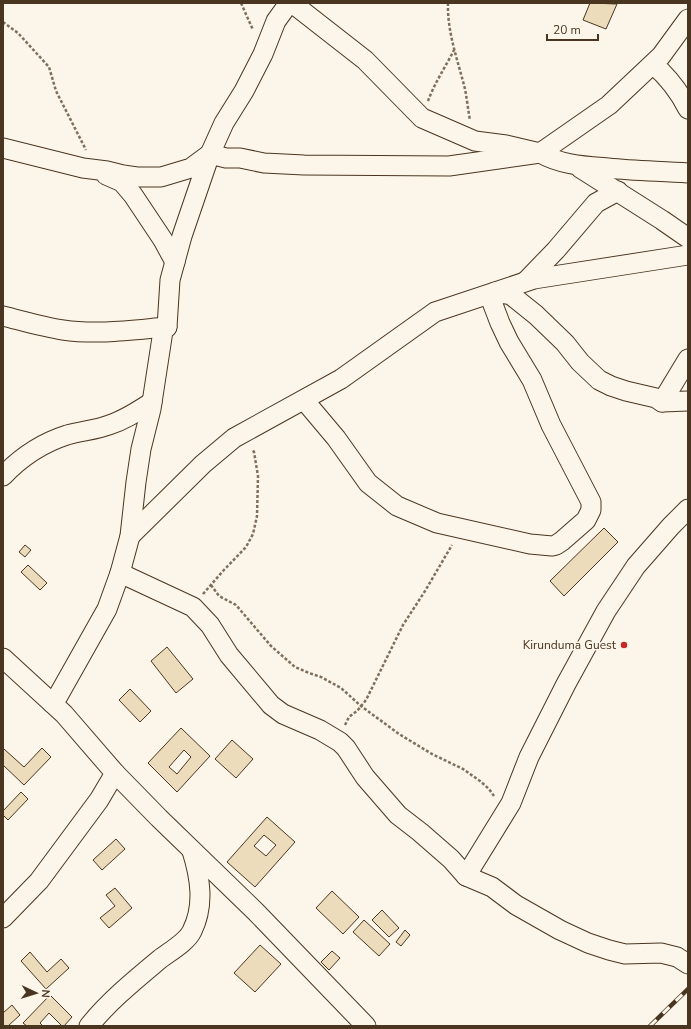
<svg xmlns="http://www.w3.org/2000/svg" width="691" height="1029" viewBox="0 0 691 1029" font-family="'Nunito Sans',sans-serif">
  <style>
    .building { fill: #ecdcbc; stroke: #4a3520; fill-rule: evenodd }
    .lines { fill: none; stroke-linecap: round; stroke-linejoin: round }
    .minor-casing { stroke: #4a3520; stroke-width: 21 }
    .path { stroke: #7f6f5c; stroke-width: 2.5; stroke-dasharray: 3 2; stroke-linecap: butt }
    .minor { stroke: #fbf6e9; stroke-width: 19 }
    .rail-casing { stroke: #4a3520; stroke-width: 4.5 }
    .rail { stroke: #fbf6e9; stroke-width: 3; stroke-dasharray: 9; stroke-linecap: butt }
    .poi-dot { fill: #c62828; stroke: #fbf6e9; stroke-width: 1.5 }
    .labels { text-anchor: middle; stroke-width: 3; stroke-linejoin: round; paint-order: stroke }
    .poi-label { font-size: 12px; fill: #4a3520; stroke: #fbf6e9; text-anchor: end }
  </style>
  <rect width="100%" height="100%" fill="#fbf6e9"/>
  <g class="building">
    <path d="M 590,3 L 617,4 L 606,29 L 583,20 Z"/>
    <path d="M 604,528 L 618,542 L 564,596 L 550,581 Z"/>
    <path d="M 25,545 L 31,550 L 25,557 L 19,552 Z"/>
    <path d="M 28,565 L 47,583 L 40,590 L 21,572 Z"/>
    <path d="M 167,647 L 193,679 L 176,693 L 151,661 Z"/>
    <path d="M 130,689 L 151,711 L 140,722 L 119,700 Z"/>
    <path d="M 181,728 L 210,756 L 177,792 L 148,763 ZM 184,750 L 191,757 L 177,774 L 169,767 Z"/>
    <path d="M 232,740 L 253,759 L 236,778 L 215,759 Z"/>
    <path d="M 42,748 L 51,757 L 24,785 L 3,765 L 3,750 L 4,749 L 24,767 Z"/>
    <path d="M 21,792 L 28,799 L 8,820 L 3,815 L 3,811 Z"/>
    <path d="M 267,817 L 295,842 L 255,887 L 227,862 ZM 264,835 L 276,845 L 266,856 L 254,846 Z"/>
    <path d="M 116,839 L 125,849 L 102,870 L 93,860 Z"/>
    <path d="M 115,888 L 132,908 L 109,928 L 100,918 L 115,906 L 106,895 Z"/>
    <path d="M 332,891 L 359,917 L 343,934 L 316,908 Z"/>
    <path d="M 382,910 L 399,928 L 389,937 L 372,920 Z"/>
    <path d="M 364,920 L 390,944 L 379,956 L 353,932 Z"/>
    <path d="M 405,930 L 410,935 L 401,946 L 396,942 Z"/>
    <path d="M 260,945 L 281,964 L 255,992 L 234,973 Z"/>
    <path d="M 332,951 L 340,958 L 329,970 L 321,962 Z"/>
    <path d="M 30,952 L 47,972 L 61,959 L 69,968 L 46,989 L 21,961 Z"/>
    <path d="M 50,995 L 72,1017 L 64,1026 L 62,1026 L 49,1013 L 40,1023 L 43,1026 L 27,1026 L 23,1023 Z"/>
    <path d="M 12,1005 L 20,1015 L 8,1026 L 3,1026 L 3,1013 Z"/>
  </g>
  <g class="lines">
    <defs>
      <g id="minor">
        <path d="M 292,3 L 365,60 L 422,118 L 475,141 L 506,145 L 540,153 L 609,105 L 661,56 L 688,19"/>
        <path d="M 653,64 C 668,77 679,91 688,109"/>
        <path d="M 3,148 L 83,168 L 107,171 L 123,175 L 137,177 L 161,177 L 191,168 L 210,154 L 226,158 L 240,158 L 264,163 L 304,165 L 449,166 L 540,153 C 561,165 584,166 608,168 C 635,171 661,171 688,173"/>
        <path d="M 580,168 L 662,220 L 688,238"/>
        <path d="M 106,175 L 122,182 L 133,195 L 163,240 L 175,262"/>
        <path d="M 526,281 L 556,250 L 596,203 L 618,191"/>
        <path d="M 3,316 C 23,321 43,327 63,330 C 97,335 132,330 167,327"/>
        <path d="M 304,400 L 336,438 L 368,483 L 397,506 L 437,523 L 530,544 L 552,546 L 556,545 L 562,541 L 586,520 L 591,510 L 591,502 L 551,425 L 532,380 L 509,342 L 500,323 L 492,302 L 495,292 L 511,295 L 536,315 L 565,343 L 580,362 L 599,380 L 611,386 L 626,391 L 656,398 L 662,402 L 688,401"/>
        <path d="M 662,402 L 688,359"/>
        <path d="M 3,476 C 21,457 42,443 67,435 C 81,431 96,430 109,425 C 125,420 138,411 152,402"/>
        <path d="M 130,536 L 203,464 L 234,438 L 341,379 L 435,312 L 534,279 L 688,255"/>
        <path d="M 120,573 L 193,607 L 210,625 L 229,655 L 271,705 L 283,714 L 320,730 L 340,742 L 346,748 L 365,777 L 398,815 L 420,832 L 451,859 L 466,876 L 492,887 L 516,905 L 560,930 L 588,943 L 609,950 L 625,954 L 661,953 L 677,957 L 688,964"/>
        <path d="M 3,658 L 64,714 L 115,773 L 159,818 L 256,912 L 366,1026"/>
        <path d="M 52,703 L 58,696 L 107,609 L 120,573 L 130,536 L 136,482 L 141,449 L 151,409 L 163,331 L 167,327 L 170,280 L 182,236 L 210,154 L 224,123 L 244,91 L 263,54 L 276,21 L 289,3"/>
        <path d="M 466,876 L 511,803 L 529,757 L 566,684 L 606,611 L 636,566 L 671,526 L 688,509"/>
        <path d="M 3,918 L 39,881 L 99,800 L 115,773"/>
        <path d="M 89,1026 C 109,1001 135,980 160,959 C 169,952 187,942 192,931 C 205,905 200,877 192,851"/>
      </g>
    </defs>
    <use href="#minor" class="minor-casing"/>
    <g class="path">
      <path d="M 241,3 L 253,30"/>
      <path d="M 448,3 C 447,32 458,61 465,89 C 467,99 468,110 470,120"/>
      <path d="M 3,22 L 18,33 L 49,67 L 56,91 L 86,150"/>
      <path d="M 428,101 C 434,84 446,66 454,50"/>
      <path d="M 211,585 L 219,596 L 236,605 L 271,646 L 295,667 L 309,673 L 321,677 L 341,688 L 361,706 L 399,734 L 432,754 L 463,769 L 480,781 L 489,789 L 494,796"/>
      <path d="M 203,594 L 223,571 L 246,547 L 253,534 L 257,516 L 258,476 L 254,452 L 252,449"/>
      <path d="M 345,725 L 349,717 L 357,711 L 366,700 L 403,625 L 425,591 L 452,545"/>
    </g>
    <use href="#minor" class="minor"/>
    <defs>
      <path id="rail" d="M 650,1026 L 688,989"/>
    </defs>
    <use href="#rail" class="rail-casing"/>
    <use href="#rail" class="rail"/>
  </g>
  <circle class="poi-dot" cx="624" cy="645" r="4"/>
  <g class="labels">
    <g class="poi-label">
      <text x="616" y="649">Kirunduma Guest</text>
    </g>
  </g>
  <rect width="691" height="1029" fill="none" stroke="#4a3520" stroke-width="8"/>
  <g transform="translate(36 993) rotate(94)" stroke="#fbf6e9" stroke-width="3" paint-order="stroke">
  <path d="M0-3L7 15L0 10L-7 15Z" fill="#4a3520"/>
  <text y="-6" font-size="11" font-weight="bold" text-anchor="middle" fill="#4a3520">N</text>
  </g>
  <path d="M547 34v6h51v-6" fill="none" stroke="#4a3520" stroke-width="2"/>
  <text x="553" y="34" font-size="12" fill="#4a3520" stroke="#fbf6e9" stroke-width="3" paint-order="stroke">20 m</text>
</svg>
